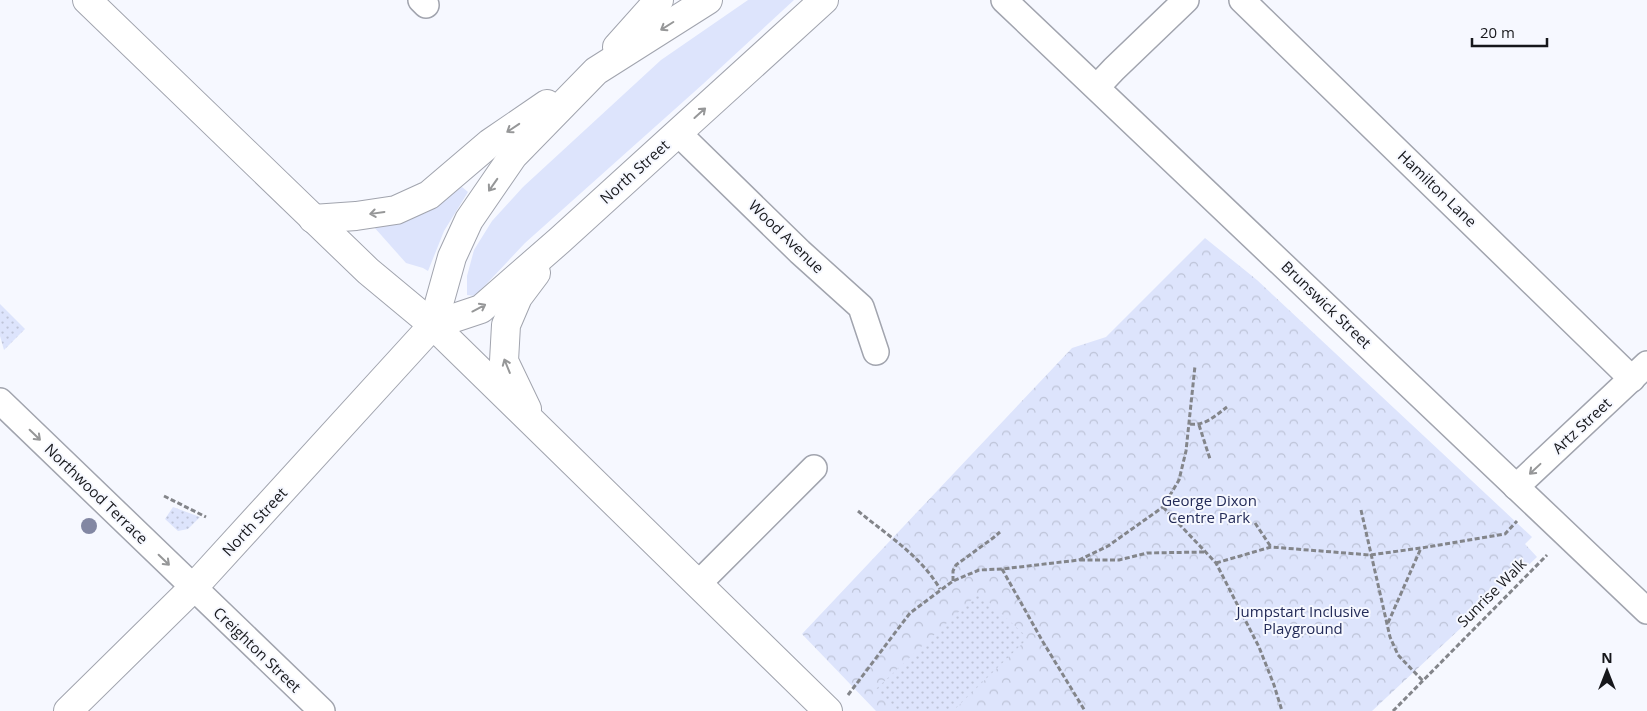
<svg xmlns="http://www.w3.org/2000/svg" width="1647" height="711" viewBox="0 0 1647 711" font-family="'Open Sans',sans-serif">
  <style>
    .grass { fill: #dde4fc }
    .park { fill: url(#park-crowns) }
    .garden { fill: url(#garden-dots) }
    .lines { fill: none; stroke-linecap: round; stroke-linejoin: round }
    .minor-casing { stroke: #a1a4ae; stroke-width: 28 }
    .major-casing { stroke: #a1a4ae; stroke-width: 30 }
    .path { stroke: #83858a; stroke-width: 3; stroke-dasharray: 5 2.5; stroke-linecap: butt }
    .minor { stroke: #fff; stroke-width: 25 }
    .major { stroke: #fff; stroke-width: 28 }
    .tree { fill: #8287a3 }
    .oneway { stroke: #969798 }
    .labels { text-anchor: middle; stroke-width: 4; stroke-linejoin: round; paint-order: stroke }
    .street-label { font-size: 15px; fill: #16171b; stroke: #f6f8ff }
    .park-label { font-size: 15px; fill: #232b58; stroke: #f6f8ff }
  </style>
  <defs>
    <pattern id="park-crowns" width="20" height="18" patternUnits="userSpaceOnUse" patternTransform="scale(1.25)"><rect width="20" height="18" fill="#dde4fc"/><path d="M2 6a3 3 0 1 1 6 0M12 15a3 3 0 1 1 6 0" fill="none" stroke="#bdc3d7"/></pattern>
    <pattern id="garden-dots" width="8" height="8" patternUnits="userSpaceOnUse" patternTransform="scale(1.25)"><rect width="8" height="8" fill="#dde4fc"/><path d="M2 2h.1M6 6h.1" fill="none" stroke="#bdc3d7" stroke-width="1.8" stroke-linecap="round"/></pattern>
  </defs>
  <rect width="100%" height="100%" fill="#f6f8ff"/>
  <g class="grass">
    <path d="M 748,0 L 794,0 L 703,84 L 525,243 L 475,296 L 467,295 L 467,276 L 474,250 L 492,221 L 523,187 L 661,60 Z"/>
    <path d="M 462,187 L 468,192 L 444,231 L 428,271 L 423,268 L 406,263 L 374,227 L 397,223 L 428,212 Z"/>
  </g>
  <path class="park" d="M 1205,238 L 1257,280 L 1532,537 L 1525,544 L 1537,557 L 1372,711 L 876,711 L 802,634 L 1072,348 L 1106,337 Z"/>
  <g class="garden">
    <path d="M 0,304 L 25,329 L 4,350 L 0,336 Z"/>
    <path d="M 173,507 L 200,517 L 188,529 L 178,531 L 165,519 Z"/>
    <path d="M 979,593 L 1028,638 L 953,711 L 899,711 L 876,689 Z"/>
  </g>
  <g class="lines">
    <defs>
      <g id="minor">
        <path d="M 421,0 L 426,5"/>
        <path d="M 1004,0 L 1647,611"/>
        <path d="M 1242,0 L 1632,379"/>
        <path d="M 1097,87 L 1114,69 L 1186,0"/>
        <path d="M 678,133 L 800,252 L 861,307 L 876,352"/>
        <path d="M 0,401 L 322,711"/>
        <path d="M 1516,487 L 1647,364"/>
        <path d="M 698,584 L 814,468"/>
      </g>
      <g id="major">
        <path d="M 87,0 L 368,271 L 433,325 L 828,711"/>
        <path d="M 617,47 L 659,0"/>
        <path d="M 313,219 L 356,216 L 396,210 L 429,195 L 490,143 L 547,104"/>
        <path d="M 433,325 L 452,257 L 469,220 L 513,156 L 596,71 L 708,0"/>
        <path d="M 527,409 L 504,361 L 506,325 L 518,297 L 536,273"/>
        <path d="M 68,711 L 193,588 L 433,325 L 481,309 L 560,240 L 824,0"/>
      </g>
    </defs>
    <use href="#minor" class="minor-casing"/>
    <use href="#major" class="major-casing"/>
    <g class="path">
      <path d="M 1190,424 C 1205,426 1215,416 1227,407"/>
      <path d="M 1199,425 L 1210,459"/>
      <path d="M 164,496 L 206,517"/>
      <path d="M 1163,507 L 1216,563 L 1259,647 L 1274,685 L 1282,711"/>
      <path d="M 1361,510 L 1390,637 L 1398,655 L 1423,681"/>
      <path d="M 858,511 C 887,535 921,556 940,589"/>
      <path d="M 1255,523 L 1271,547"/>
      <path d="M 1080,560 L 1119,560 L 1147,553 L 1204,552"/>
      <path d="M 1216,563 L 1271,547 L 1370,555 L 1421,548 L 1505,534 L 1517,521"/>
      <path d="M 1002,569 L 1043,642 L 1085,711"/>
      <path d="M 953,581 L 953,571 L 956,565 L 993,538 L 1000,532"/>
      <path d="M 1388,623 L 1421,548"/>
      <path d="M 848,695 L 910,613 L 953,581 L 979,570 L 1002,569 L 1079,560 L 1108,546 L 1163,507 L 1179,480 L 1186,451 L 1195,366"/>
      <path d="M 1393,711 L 1547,555"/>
    </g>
    <use href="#minor" class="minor"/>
    <use href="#major" class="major"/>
  </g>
  <circle class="tree" cx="89" cy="526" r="8"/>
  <defs><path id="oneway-shaft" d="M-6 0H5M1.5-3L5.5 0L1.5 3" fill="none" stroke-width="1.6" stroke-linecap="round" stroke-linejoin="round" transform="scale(1.25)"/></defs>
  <g class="oneway">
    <use href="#oneway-shaft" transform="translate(667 26) rotate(148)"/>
    <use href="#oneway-shaft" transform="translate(700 113) rotate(-42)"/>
    <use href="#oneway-shaft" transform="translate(513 128) rotate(146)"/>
    <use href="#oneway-shaft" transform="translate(493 185) rotate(125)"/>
    <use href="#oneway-shaft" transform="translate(377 213) rotate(172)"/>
    <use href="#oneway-shaft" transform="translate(479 308) rotate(-28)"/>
    <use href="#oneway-shaft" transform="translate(507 366) rotate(-112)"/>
    <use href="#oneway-shaft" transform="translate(35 435) rotate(44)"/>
    <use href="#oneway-shaft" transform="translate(1535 469) rotate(137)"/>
    <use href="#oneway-shaft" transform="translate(164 560) rotate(44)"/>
  </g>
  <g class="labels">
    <g class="street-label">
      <text transform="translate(635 172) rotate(-42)" y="5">North Street</text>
      <text transform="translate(1437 189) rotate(44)" y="5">Hamilton Lane</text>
      <text transform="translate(786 237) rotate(44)" y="5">Wood Avenue</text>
      <text transform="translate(1326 305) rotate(44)" y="5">Brunswick Street</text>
      <text transform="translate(1582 426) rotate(-43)" y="5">Artz Street</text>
      <text transform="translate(96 494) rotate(44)" y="5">Northwood Terrace</text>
      <text transform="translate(255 522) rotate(-47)" y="5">North Street</text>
      <text transform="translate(1492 593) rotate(-45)" y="5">Sunrise Walk</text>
      <text transform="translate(257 650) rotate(44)" y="5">Creighton Street</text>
    </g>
    <g class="park-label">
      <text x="1209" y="506">George Dixon<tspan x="1209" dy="17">Centre Park</tspan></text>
      <text x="1303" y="617">Jumpstart Inclusive<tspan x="1303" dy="17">Playground</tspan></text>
    </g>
  </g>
  <g transform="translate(1607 671)" stroke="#f6f8ff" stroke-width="4" paint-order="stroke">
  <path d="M0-4L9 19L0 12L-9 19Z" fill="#16171b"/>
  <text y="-8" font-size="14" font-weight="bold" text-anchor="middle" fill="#16171b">N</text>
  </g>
  <path d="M1472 38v8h75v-8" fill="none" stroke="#16171b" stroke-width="2.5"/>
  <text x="1480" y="38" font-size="15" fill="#16171b" stroke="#f6f8ff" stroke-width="4" paint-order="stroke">20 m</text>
</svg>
